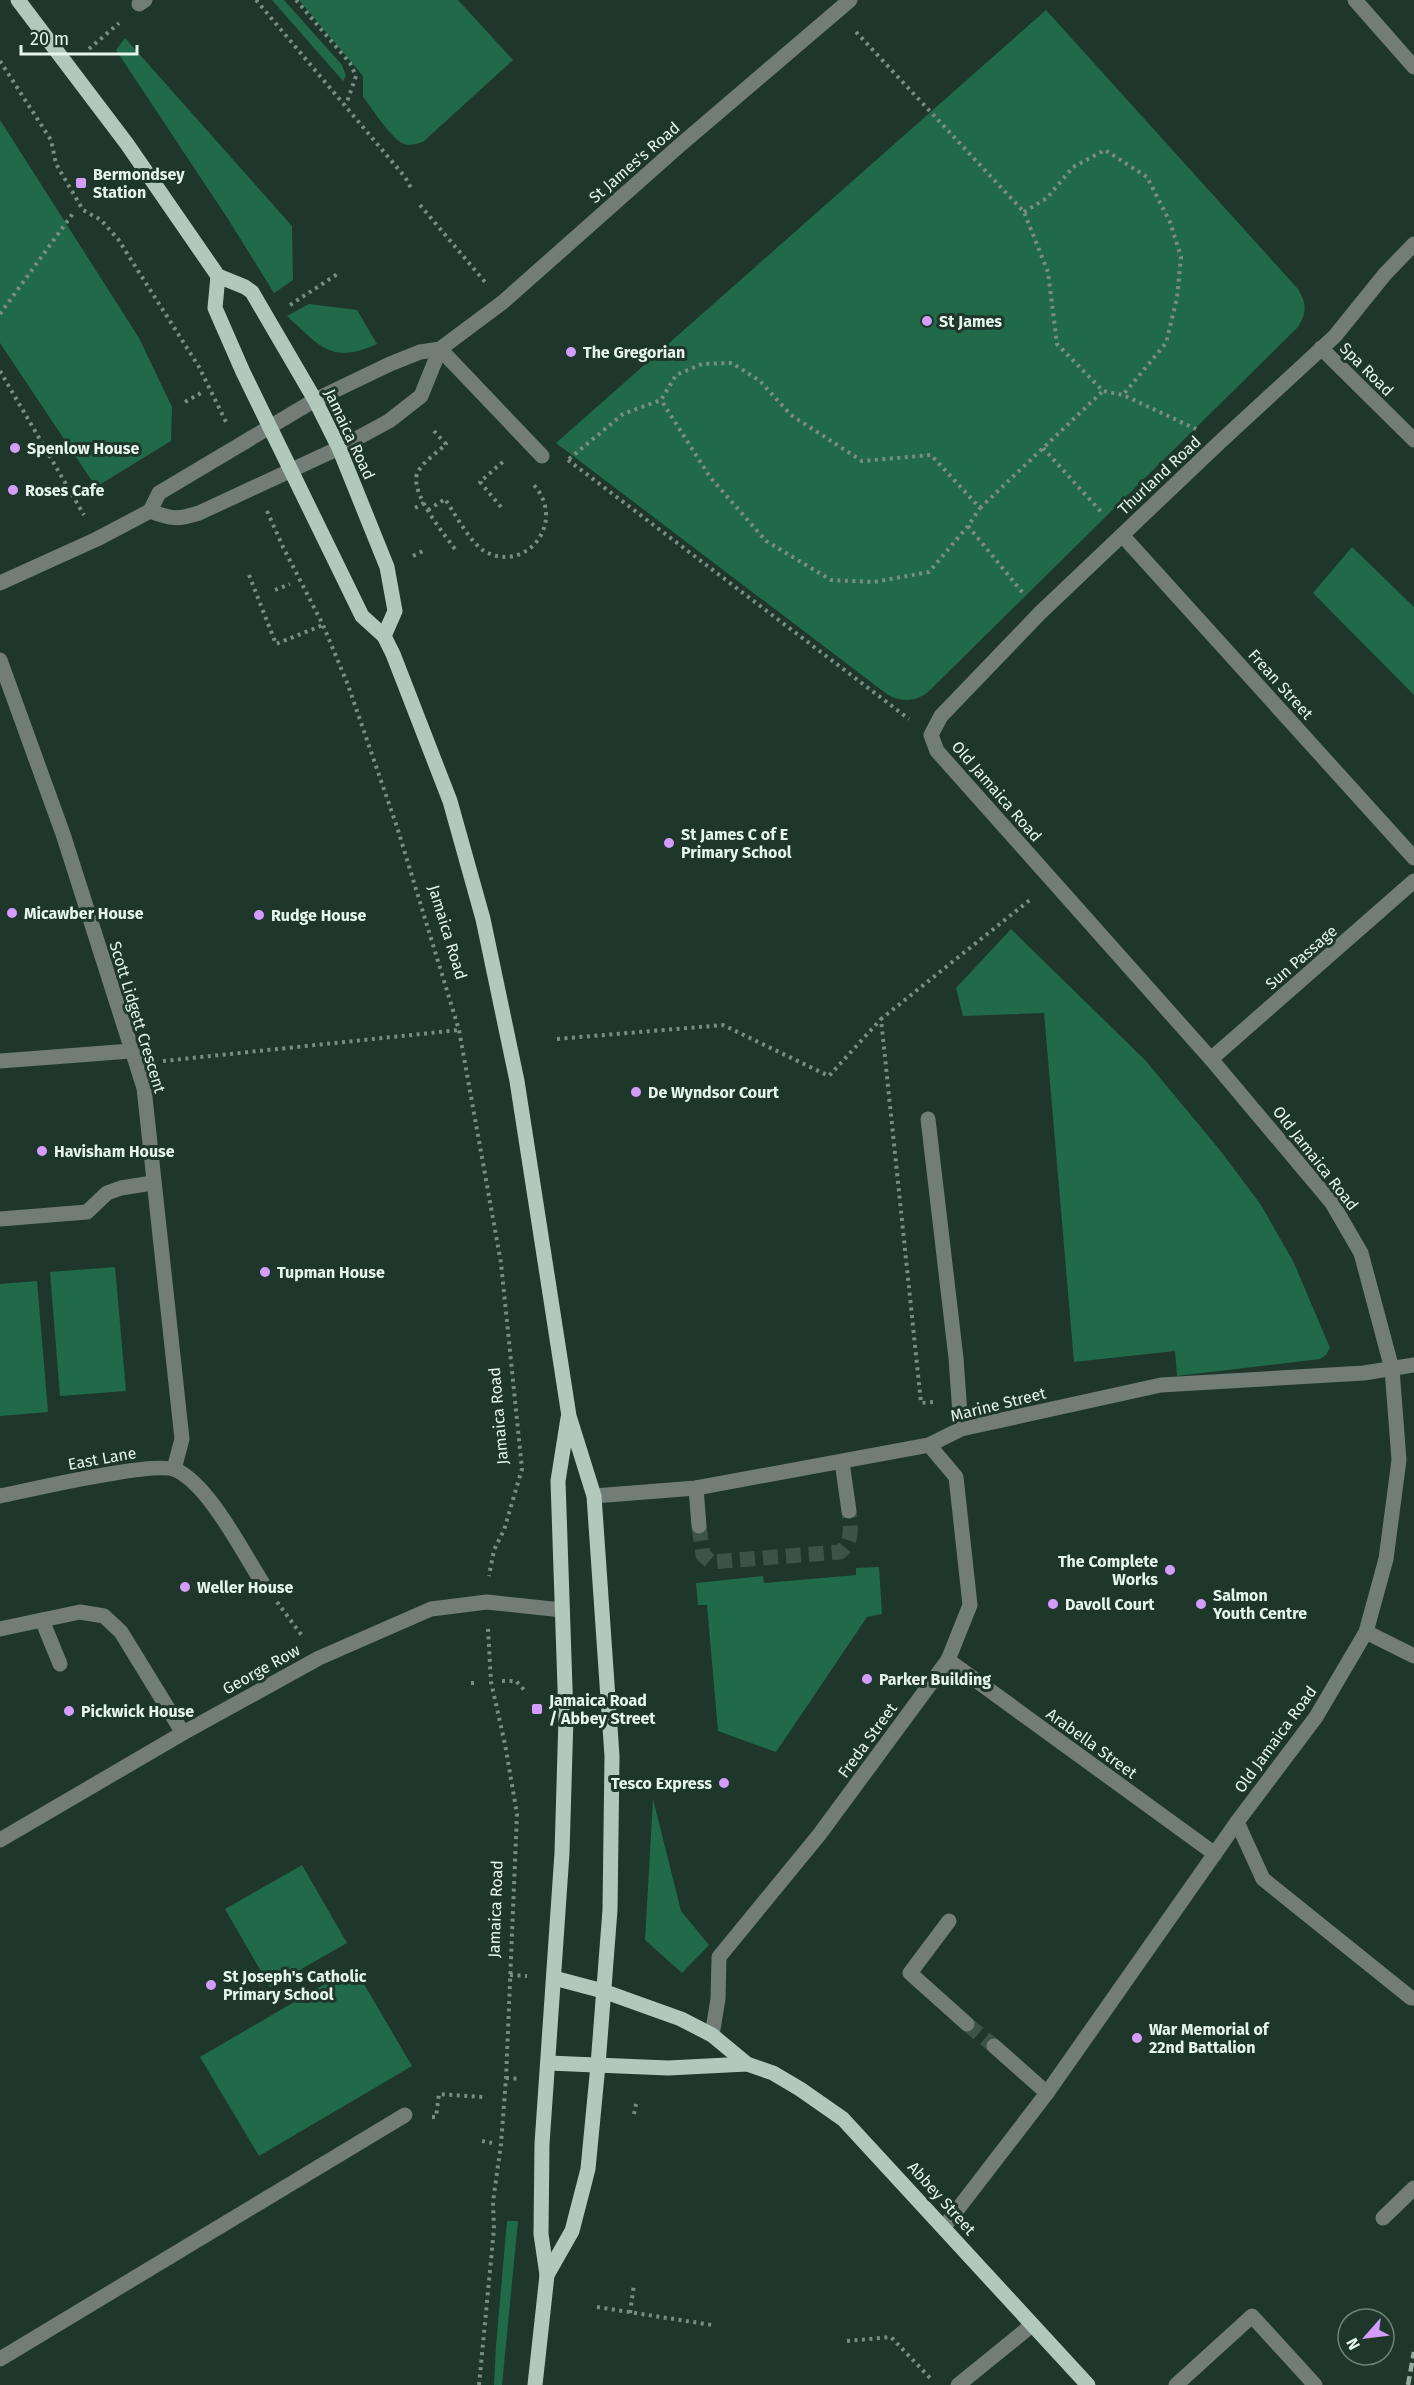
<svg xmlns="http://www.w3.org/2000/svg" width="1414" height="2385" viewBox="0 0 1414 2385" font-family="'Fira Sans',sans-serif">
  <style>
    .green { fill: #206949 }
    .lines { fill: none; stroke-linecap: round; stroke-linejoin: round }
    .minor-tunnel { stroke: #3c5447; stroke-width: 15; stroke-dasharray: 15 8; stroke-linecap: butt }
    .path { stroke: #798d82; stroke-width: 4; stroke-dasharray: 3 4.5; stroke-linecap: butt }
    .minor { stroke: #717d76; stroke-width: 15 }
    .major { stroke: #b0c9ba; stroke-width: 15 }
    .rail { stroke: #97aa9f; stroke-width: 4.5; stroke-dasharray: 9 4.5; stroke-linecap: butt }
    .poi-dot { fill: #d49cfb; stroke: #1e372a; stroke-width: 2 }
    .labels { text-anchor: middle; stroke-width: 6; stroke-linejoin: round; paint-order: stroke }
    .street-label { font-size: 16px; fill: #e6f5ec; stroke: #1e372a }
    .poi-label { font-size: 16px; font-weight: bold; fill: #e6f5ec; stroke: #1e372a; text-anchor: start }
  </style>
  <rect width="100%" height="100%" fill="#1e372a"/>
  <g class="green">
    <path d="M 272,0 L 284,0 L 342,65 L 346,76 L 343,81 Z"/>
    <path d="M 299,0 L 458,0 L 513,60 L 423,142 C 417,144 410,146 404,144 C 391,139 372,108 363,97 L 363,76 Z"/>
    <path d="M 1046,10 L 1298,289 C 1307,303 1307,314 1297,328 L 927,693 C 913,702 903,702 888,695 L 556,443 Z"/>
    <path d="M 125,38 L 292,226 L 293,280 L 274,293 L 228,219 L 116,50 Z"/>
    <path d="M 0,120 L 139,338 L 172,407 L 171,441 L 96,487 L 0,343 Z"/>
    <path d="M 309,304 L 357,310 L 377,344 C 331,365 320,346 287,316 Z"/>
    <path d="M 1352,547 L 1414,607 L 1414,695 L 1313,593 Z"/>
    <path d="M 1011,929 L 1146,1061 L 1219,1149 L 1261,1205 L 1294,1263 L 1330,1348 L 1326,1355 L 1320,1359 L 1177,1376 L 1175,1351 L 1074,1362 L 1044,1013 L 963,1016 L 956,988 Z"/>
    <path d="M 115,1267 L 126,1391 L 60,1396 L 50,1272 Z"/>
    <path d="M 37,1281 L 48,1412 L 0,1416 L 0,1284 Z"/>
    <path d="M 879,1567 L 882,1614 L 867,1617 L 776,1752 L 718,1731 L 707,1605 L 698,1605 L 696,1583 L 763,1576 L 764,1583 L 856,1575 L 856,1568 Z"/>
    <path d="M 653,1799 L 681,1911 L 709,1945 L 682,1973 L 645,1940 Z"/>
    <path d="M 302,1865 L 347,1943 L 270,1987 L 225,1909 Z"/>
    <path d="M 354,1967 L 412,2066 L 259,2156 L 200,2057 Z"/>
    <path d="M 507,2221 L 518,2221 L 502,2385 L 494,2385 L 496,2346 Z"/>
  </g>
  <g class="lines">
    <g class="minor-tunnel">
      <path d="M 699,1526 L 703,1555 L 711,1562 L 840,1552 C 854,1541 850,1528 849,1511"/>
      <path d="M 967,2024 L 994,2046"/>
    </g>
    <g class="path">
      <path d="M 256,0 L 405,177 L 411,188"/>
      <path d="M 296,0 L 350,63 L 356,76 L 346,105"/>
      <path d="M 856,32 L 1024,212 L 1048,272 L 1057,344 L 1103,391 L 1123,395 L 1196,429"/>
      <path d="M 89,49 L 119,23"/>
      <path d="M 0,61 L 51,140 L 56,164 L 83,210 L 101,220 L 118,239 L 199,367 L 226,422"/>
      <path d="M 420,205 L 485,282"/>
      <path d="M 1024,212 L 1047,198 L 1073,167 L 1105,150 L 1147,177 L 1170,222 L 1181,257 L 1177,298 L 1166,343 L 1123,395"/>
      <path d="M 290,305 L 339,273"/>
      <path d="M 0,314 L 74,212"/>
      <path d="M 0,371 L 84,515"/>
      <path d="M 185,402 L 201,393"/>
      <path d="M 434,431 L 446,444 C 437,453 422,462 417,474 C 410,494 446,536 457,552"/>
      <path d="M 1043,448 L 1103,514"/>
      <path d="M 569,459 L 623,414 L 661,400 L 676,375 L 702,364 L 732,363 L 760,381 L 791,415 L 862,461 L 931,455 L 980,508 L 968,526 L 929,572 L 874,582 L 831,580 L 766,541 L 710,477 L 661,400"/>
      <path d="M 568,460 L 909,719"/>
      <path d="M 501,507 L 480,482 L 506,459"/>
      <path d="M 415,508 L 424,503"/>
      <path d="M 980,508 L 1103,391"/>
      <path d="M 428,510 L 445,499 C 455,514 470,542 484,551 C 526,575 569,521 532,483"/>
      <path d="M 267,511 L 283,547 L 323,625 L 348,685 L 397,827 L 459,1030 L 501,1263 L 522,1469 L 504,1530 L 494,1550 L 489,1576"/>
      <path d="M 968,526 L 1023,593"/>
      <path d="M 413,556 L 423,551"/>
      <path d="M 249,575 L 276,644 L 323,625"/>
      <path d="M 275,590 L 290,584"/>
      <path d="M 557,1039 L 723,1025 L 829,1076 L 881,1019"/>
      <path d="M 163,1061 L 459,1030"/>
      <path d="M 933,1402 L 921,1403 L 881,1019 L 1031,899"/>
      <path d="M 277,1602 L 303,1637"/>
      <path d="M 502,1681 L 516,1681 L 527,1693"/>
      <path d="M 471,1683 L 478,1683"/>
      <path d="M 496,1870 L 503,1870"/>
      <path d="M 510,1975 L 527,1976"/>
      <path d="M 506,2078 L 520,2079"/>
      <path d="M 634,2114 L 636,2104"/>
      <path d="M 432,2117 L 436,2117 L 439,2094 L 484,2097"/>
      <path d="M 482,2141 L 492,2143"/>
      <path d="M 597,2307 L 712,2325"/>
      <path d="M 630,2313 L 634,2284"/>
      <path d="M 847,2341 L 891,2337 L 932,2380"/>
      <path d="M 479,2385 L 494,2229 L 493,2202 L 501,2144 L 506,2078 L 517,1814 L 505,1744 L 491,1682 L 488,1628"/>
    </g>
    <g class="minor">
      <path d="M 1355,0 L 1414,67"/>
      <path d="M 139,4 L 145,0"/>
      <path d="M 1321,348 L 1414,440"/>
      <path d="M 440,349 L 542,456"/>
      <path d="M 150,511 C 171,519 177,520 199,513 L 339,448 L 389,421 L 421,396 L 440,349"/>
      <path d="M 1122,535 L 1414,858"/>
      <path d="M 0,583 L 97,539 L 150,511 L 159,493 L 315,400 L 390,364 L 420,352 L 440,349 L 503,302 L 679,146 L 850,0"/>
      <path d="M 0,660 L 63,834 L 144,1088 L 182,1439 L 174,1469"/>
      <path d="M 1211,1059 L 1414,881"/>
      <path d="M 0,1061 L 131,1051"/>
      <path d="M 928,1119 L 956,1358 L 961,1429"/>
      <path d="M 0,1219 L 87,1212 L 107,1193 L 121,1188 L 152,1183"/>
      <path d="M 842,1462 L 849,1511"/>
      <path d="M 696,1488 L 699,1526"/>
      <path d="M 0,1496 C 30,1490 155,1460 176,1470 C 209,1485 242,1551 262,1582"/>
      <path d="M 594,1496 L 696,1488 L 929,1445 L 961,1429 L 1161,1385 L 1364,1373 L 1414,1365"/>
      <path d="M 42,1620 L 60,1664"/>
      <path d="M 0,1629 L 80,1612 L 104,1616 L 121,1632 L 183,1733"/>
      <path d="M 1366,1632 L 1414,1656"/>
      <path d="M 948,1660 L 1215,1854"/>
      <path d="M 1237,1822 L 1263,1879 L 1411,1998 L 1414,1998"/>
      <path d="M 0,1840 L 183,1733 L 319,1658 L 431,1609 L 487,1602 L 562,1610"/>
      <path d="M 949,1921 L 910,1973 L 967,2024"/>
      <path d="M 712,2035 L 718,1999 L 719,1957 L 819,1835 L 948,1660 L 970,1605 L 956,1477 L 929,1445"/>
      <path d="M 994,2046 L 1047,2093"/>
      <path d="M 1383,2218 L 1414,2188"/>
      <path d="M 944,2227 L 1047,2093 L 1237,1822 L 1316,1717 L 1366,1632 L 1386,1559 L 1399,1460 L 1392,1369 L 1361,1253 L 1332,1203 L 1211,1059 L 937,751 L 931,735 L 941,716 L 1040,613 L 1221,441 L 1335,336 L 1385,274 L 1414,244"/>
      <path d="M 0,2359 L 405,2115"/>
      <path d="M 958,2385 L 1032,2325"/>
      <path d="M 1176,2385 L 1252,2316 L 1315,2385"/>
    </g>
    <g class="major">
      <path d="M 18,0 L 127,144 L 218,276 L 245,287 L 252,292 L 315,400 L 339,448 L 387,567 L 395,611 L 384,636"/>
      <path d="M 218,276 L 215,308 L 243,372 L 362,616 L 384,636 L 393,654 L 450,801 L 483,919 L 517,1081 L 569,1416 L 594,1496 L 612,1756 L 610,1910 L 598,2065 L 588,2169 L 572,2231 L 547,2275"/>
      <path d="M 554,1978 L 603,1991 L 681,2019 L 712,2035 L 747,2064 L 773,2073 L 800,2089 L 843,2119 L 1088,2385"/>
      <path d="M 548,2063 L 668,2068 L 747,2064"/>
      <path d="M 535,2385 L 547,2275 L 541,2234 L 542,2144 L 562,1853 L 566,1717 L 558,1481 L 568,1418"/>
    </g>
    <path class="rail" d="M 1408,2385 L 1414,2352"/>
  </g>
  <g class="poi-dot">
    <rect x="75" y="177" width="12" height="12" rx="3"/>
    <circle cx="927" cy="321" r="6"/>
    <circle cx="571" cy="352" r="6"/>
    <circle cx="15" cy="448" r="6"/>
    <circle cx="13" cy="490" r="6"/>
    <circle cx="669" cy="843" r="6"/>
    <circle cx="12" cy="913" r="6"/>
    <circle cx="259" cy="915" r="6"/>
    <circle cx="636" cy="1092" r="6"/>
    <circle cx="42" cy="1151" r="6"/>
    <circle cx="265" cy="1272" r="6"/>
    <circle cx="1170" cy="1570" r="6"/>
    <circle cx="185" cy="1587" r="6"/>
    <circle cx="1053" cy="1604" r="6"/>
    <circle cx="1201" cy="1604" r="6"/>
    <circle cx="867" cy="1679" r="6"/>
    <rect x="531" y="1703" width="12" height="12" rx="3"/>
    <circle cx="69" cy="1711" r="6"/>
    <circle cx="724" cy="1783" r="6"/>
    <circle cx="211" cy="1985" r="6"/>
    <circle cx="1137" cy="2038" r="6"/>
  </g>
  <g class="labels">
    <g class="street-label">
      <text transform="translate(634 162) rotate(-41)" y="6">St James's Road</text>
      <text transform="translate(1367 369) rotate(45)" y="6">Spa Road</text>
      <text transform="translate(350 434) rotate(65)" y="6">Jamaica Road</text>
      <text transform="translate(1159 475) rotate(-43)" y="6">Thurland Road</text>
      <text transform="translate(1281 684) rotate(48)" y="6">Frean Street</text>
      <text transform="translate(997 791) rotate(49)" y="6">Old Jamaica Road</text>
      <text transform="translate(448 932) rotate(73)" y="6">Jamaica Road</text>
      <text transform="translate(1301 957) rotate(-41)" y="6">Sun Passage</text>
      <text transform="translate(138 1017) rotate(73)" y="6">Scott Lidgett Crescent</text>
      <text transform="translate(1316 1158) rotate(52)" y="6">Old Jamaica Road</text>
      <text transform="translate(998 1404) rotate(-14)" y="6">Marine Street</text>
      <text transform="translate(498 1416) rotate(-95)" y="6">Jamaica Road</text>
      <text transform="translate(102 1458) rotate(-10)" y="6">East Lane</text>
      <text transform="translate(261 1669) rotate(-29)" y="6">George Row</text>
      <text transform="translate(1275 1739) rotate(-54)" y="6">Old Jamaica Road</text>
      <text transform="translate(867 1740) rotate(-54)" y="6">Freda Street</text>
      <text transform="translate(1092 1743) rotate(36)" y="6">Arabella Street</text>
      <text transform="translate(495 1909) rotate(-88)" y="6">Jamaica Road</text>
      <text transform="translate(942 2198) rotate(48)" y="6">Abbey Street</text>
    </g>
    <g class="poi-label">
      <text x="93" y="180">Bermondsey<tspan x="93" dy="18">Station</tspan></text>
      <text x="939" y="327">St James</text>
      <text x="583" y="358">The Gregorian</text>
      <text x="27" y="454">Spenlow House</text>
      <text x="25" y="496">Roses Cafe</text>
      <text x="681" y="840">St James C of E<tspan x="681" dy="18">Primary School</tspan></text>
      <text x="24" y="919">Micawber House</text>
      <text x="271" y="921">Rudge House</text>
      <text x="648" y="1098">De Wyndsor Court</text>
      <text x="54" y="1157">Havisham House</text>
      <text x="277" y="1278">Tupman House</text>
      <text x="1158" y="1567" text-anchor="end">The Complete<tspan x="1158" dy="18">Works</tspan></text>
      <text x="197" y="1593">Weller House</text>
      <text x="1213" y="1601">Salmon<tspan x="1213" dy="18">Youth Centre</tspan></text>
      <text x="1065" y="1610">Davoll Court</text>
      <text x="879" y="1685">Parker Building</text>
      <text x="549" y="1706">Jamaica Road<tspan x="549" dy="18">/ Abbey Street</tspan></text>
      <text x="81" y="1717">Pickwick House</text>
      <text x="712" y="1789" text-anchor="end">Tesco Express</text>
      <text x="223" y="1982">St Joseph's Catholic<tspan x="223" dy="18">Primary School</tspan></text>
      <text x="1149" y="2035">War Memorial of<tspan x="1149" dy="18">22nd Battalion</tspan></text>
    </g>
  </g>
  <g transform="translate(1366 2337) rotate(242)"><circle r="28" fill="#1e372a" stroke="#6e8378" stroke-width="1.5"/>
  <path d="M0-4.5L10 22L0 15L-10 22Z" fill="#d49cfb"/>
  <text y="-9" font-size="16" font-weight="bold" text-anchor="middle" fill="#e6f5ec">N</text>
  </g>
  <path d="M21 45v9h116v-9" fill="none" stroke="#e6f5ec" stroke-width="3"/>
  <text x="30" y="45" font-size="18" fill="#e6f5ec" stroke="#1e372a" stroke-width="4.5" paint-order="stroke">20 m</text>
</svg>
